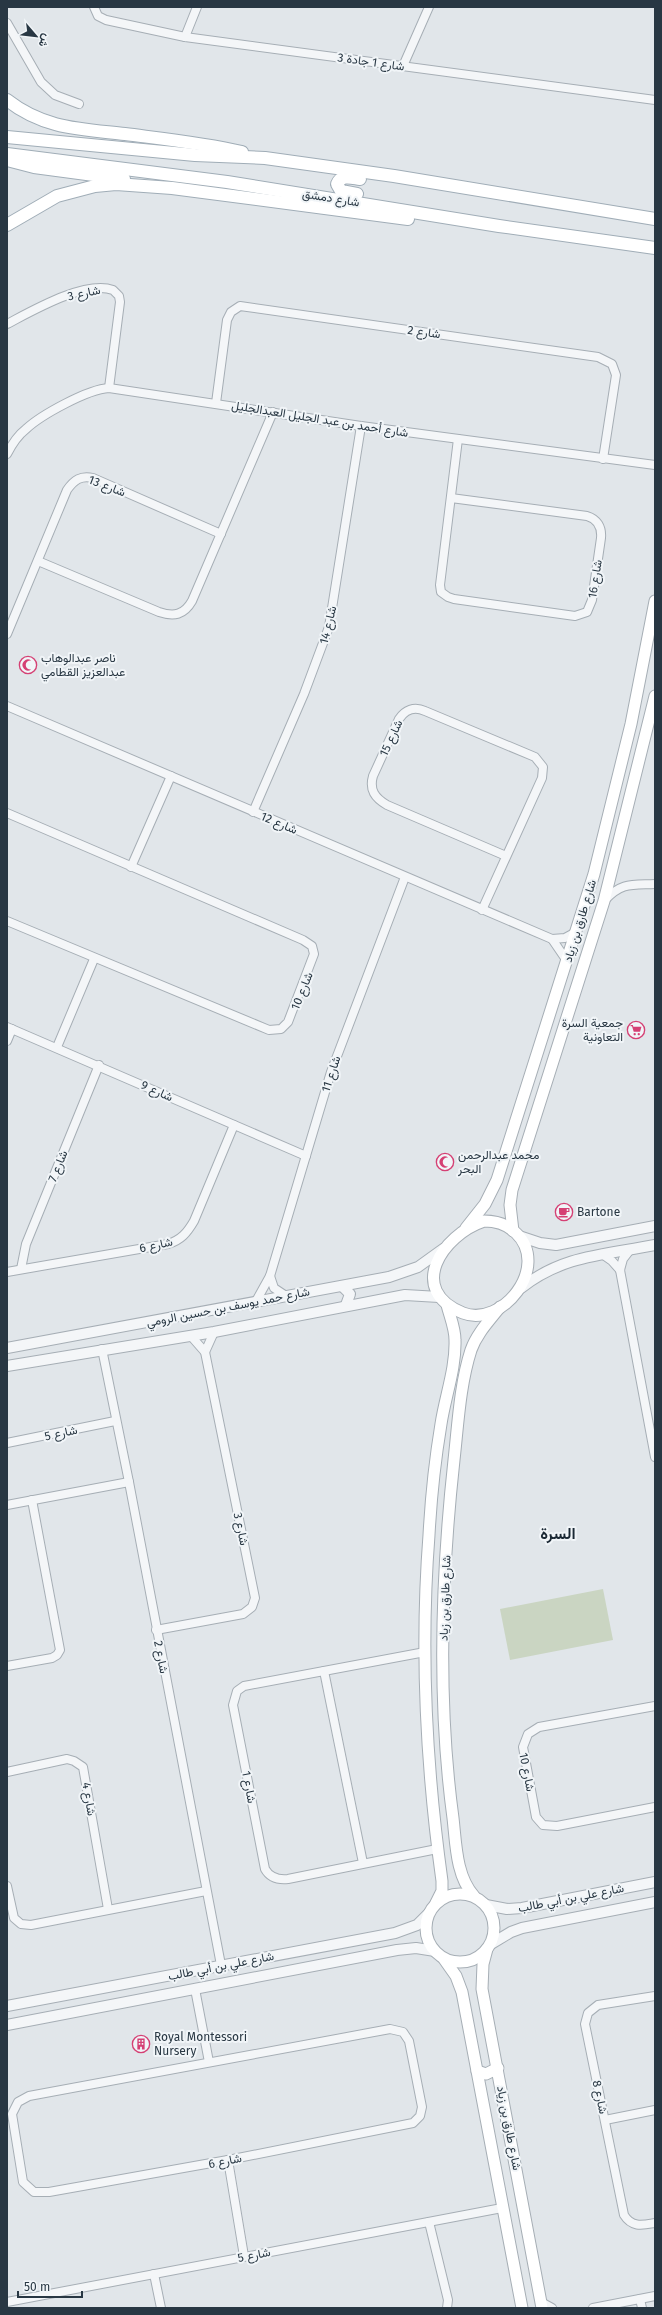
<svg xmlns="http://www.w3.org/2000/svg" width="662" height="2315" viewBox="0 0 662 2315" font-family="'Fira Sans',Vazirmatn,sans-serif">
  <style>
    .green { fill: #cad5c2 }
    .lines { fill: none; stroke-linecap: round; stroke-linejoin: round }
    .minor-casing { stroke: #a6aeb5; stroke-width: 10 }
    .tertiary-casing { stroke: #a6aeb5; stroke-width: 12 }
    .secondary-casing { stroke: #a6aeb5; stroke-width: 13 }
    .primary-casing { stroke: #a0adb7; stroke-width: 14 }
    .minor { stroke: #f4f6f8; stroke-width: 8 }
    .tertiary { stroke: #f4f6f8; stroke-width: 10 }
    .secondary { stroke: #fff; stroke-width: 11 }
    .primary { stroke: #fff; stroke-width: 12 }
    .labels { text-anchor: middle; stroke-width: 4; stroke-linejoin: round; paint-order: stroke }
    .street-label { font-size: 12px; fill: #283743; stroke: #f1f5f8 }
    .poi-label { font-size: 12px; fill: #283743; stroke: #f1f5f8; text-anchor: start }
    .district-label { font-size: 16px; font-weight: bold; fill: #1a2834; stroke: #f1f5f8 }
  </style>
  <rect width="100%" height="100%" fill="#e1e6ea"/>
  <path class="green" d="M 603,1589 L 613,1640 L 510,1660 L 500,1609 Z"/>
  <g class="lines">
    <defs>
      <g id="minor">
        <path d="M 94,7 L 98,16 L 106,20 L 185,37 L 655,100"/>
        <path d="M 7,23 L 41,82 L 55,95 L 79,104"/>
        <path d="M 185,37 L 197,7"/>
        <path d="M 403,66 L 429,7"/>
        <path d="M 7,324 C 32,311 85,280 113,290 L 119,296 L 120,302 L 109,388"/>
        <path d="M 216,403 L 227,320 L 231,312 L 240,306 L 598,357 L 612,364 L 616,375 L 603,459"/>
        <path d="M 7,454 C 12,444 17,436 26,429 C 41,415 88,389 109,388 L 361,426 L 655,465"/>
        <path d="M 451,498 L 587,516 C 597,519 602,527 601,538 L 592,600 L 587,612 L 575,616 L 454,599 L 448,597 L 441,592 L 440,585 L 458,439"/>
        <path d="M 38,561 L 159,612 C 174,617 184,615 192,601 L 273,412"/>
        <path d="M 7,634 L 67,490 C 74,480 81,475 93,478 L 221,534"/>
        <path d="M 7,706 L 552,939 L 567,961"/>
        <path d="M 253,812 L 304,694 L 329,627 L 361,426"/>
        <path d="M 7,813 L 303,940 L 312,946 L 314,954 L 288,1022 L 281,1029 L 269,1030 L 7,921"/>
        <path d="M 131,867 L 171,776"/>
        <path d="M 605,900 C 622,882 632,885 655,884"/>
        <path d="M 482,910 L 542,778 L 543,767 L 535,757 L 425,711 C 414,706 405,710 399,719 L 373,776 C 369,790 375,798 387,805 L 506,856"/>
        <path d="M 552,939 L 565,938 L 576,932"/>
        <path d="M 7,1027 L 306,1156"/>
        <path d="M 7,1041 L 12,1029"/>
        <path d="M 57,1047 L 94,959"/>
        <path d="M 630,1250 L 623,1259 L 620,1270 L 655,1457"/>
        <path d="M 602,1254 L 612,1261 L 620,1270"/>
        <path d="M 21,1269 L 26,1244 L 99,1065"/>
        <path d="M 7,1272 L 168,1244 C 181,1240 187,1233 194,1221 L 234,1125"/>
        <path d="M 270,1276 L 274,1288 L 286,1296"/>
        <path d="M 255,1303 L 270,1276 L 331,1072 L 405,877"/>
        <path d="M 102,1349 L 129,1482 L 221,1965"/>
        <path d="M 205,1352 L 214,1332"/>
        <path d="M 7,1443 L 115,1421"/>
        <path d="M 7,1505 L 129,1482"/>
        <path d="M 156,1630 L 243,1614 L 252,1607 L 255,1598 L 205,1352 L 191,1336"/>
        <path d="M 425,1652 L 244,1686 L 237,1691 L 233,1705 L 265,1869 C 270,1878 278,1880 288,1879 L 437,1849"/>
        <path d="M 7,1666 L 52,1658 L 57,1655 L 60,1650 L 32,1500"/>
        <path d="M 324,1671 L 363,1863"/>
        <path d="M 655,1706 L 539,1727 L 528,1734 L 523,1747 L 536,1817 L 543,1825 L 557,1826 L 655,1807"/>
        <path d="M 7,1772 L 67,1759 L 74,1761 L 83,1767 L 108,1909"/>
        <path d="M 7,1886 L 14,1918 L 21,1924 L 31,1925 L 206,1891"/>
        <path d="M 195,1989 L 209,2062"/>
        <path d="M 655,1996 L 598,2005 L 588,2013 L 585,2024 L 624,2215 C 632,2228 643,2225 655,2223"/>
        <path d="M 390,2029 L 403,2032 L 409,2041 L 422,2107 L 420,2116 L 413,2123 L 228,2160 L 49,2192 L 34,2192 L 23,2182 L 12,2114 L 18,2102 L 29,2096 Z"/>
        <path d="M 605,2120 L 655,2110"/>
        <path d="M 228,2160 L 244,2256"/>
        <path d="M 429,2222 L 448,2300 L 447,2308"/>
        <path d="M 154,2274 L 161,2308"/>
        <path d="M 640,2299 L 642,2308"/>
        <path d="M 7,2302 L 502,2208"/>
        <path d="M 541,2302 L 552,2308"/>
        <path d="M 593,2308 L 655,2296"/>
      </g>
      <g id="tertiary">
        <path d="M 519,1236 L 540,1243 L 556,1245 L 655,1226"/>
        <path d="M 342,1286 L 350,1294 L 346,1305"/>
        <path d="M 521,1288 C 563,1255 604,1255 655,1245"/>
        <path d="M 7,1348 L 389,1277 L 418,1267 L 443,1249"/>
        <path d="M 7,1366 L 214,1332 L 405,1295 L 439,1297"/>
        <path d="M 486,1905 L 507,1909 L 522,1908 L 655,1882"/>
        <path d="M 491,1944 L 511,1932 L 522,1928 L 655,1902"/>
        <path d="M 7,2006 L 395,1933 L 417,1925 L 429,1913"/>
        <path d="M 7,2025 L 397,1950 L 416,1948 L 435,1951"/>
      </g>
      <g id="secondary">
        <path d="M 484,1221 C 496,1221 507,1224 516,1233 C 551,1267 502,1328 463,1313 C 406,1290 442,1235 484,1221 Z"/>
        <path d="M 466,1228 L 485,1204 L 497,1180 L 594,874 L 631,724 L 655,601"/>
        <path d="M 513,1231 L 510,1205 L 512,1190 L 604,901 L 655,696"/>
        <circle cx="460" cy="1928" r="34"/>
        <path d="M 474,1896 C 456,1876 456,1844 453,1818 C 437,1700 441,1579 454,1460 C 458,1424 460,1384 471,1350 C 477,1333 490,1320 500,1307"/>
        <path d="M 436,1903 L 442,1891 L 442,1881 C 426,1766 420,1651 429,1535 C 431,1498 435,1460 441,1424 C 445,1397 456,1368 455,1340 C 455,1328 450,1317 447,1305"/>
        <path d="M 487,1949 L 483,1964 L 482,1989 L 542,2308"/>
        <path d="M 444,1959 L 456,1976 L 462,1992 L 522,2308"/>
        <path d="M 477,2071 L 486,2074 L 498,2068"/>
      </g>
      <g id="primary">
        <path d="M 7,100 C 44,129 81,129 125,134 C 164,139 204,143 242,152"/>
        <path d="M 7,137 L 195,155 L 265,158 L 394,176 L 655,219"/>
        <path d="M 7,154 L 227,182 L 499,226 L 655,248"/>
        <path d="M 7,160 L 34,167 L 124,179"/>
        <path d="M 357,194 L 341,191 L 337,184 C 341,174 352,178 360,179"/>
        <path d="M 7,225 L 57,196 L 95,186 L 116,184 L 172,188 L 408,219"/>
      </g>
    </defs>
    <use href="#minor" class="minor-casing"/>
    <use href="#tertiary" class="tertiary-casing"/>
    <use href="#secondary" class="secondary-casing"/>
    <use href="#primary" class="primary-casing"/>
    <use href="#minor" class="minor"/>
    <use href="#tertiary" class="tertiary"/>
    <use href="#secondary" class="secondary"/>
    <use href="#primary" class="primary"/>
  </g>
  <defs>
    <symbol id="mosque-ring" viewBox="-11 -11 22 22"><circle r="9.5" fill="#f1f5f8" stroke="#d54074" stroke-width="1.5"/><path d="M3.5-4.9A6 6 0 1 0 3.5 4.9A5 5 0 1 1 3.5-4.9Z" fill="#d54074"/></symbol>
    <symbol id="supermarket-ring" viewBox="-11 -11 22 22"><circle r="9.5" fill="#f1f5f8" stroke="#d54074" stroke-width="1.5"/><path d="M-6-5.5h2.5l.6 2H6L4.5 2H-2.5L-4.4-4H-6ZM-1.5 3.2a1.3 1.3 0 1 0 .1 0ZM3 3.2a1.3 1.3 0 1 0 .1 0Z" fill="#d54074"/></symbol>
    <symbol id="cafe-ring" viewBox="-11 -11 22 22"><circle r="9.5" fill="#f1f5f8" stroke="#d54074" stroke-width="1.5"/><path d="M-5.5-4.5H6V0H3Q3 3.5 0 3.5H-2.5Q-5.5 3.5-5.5 0ZM3-3.2v2h1.7v-2ZM-6 4.5H4V6H-6Z" fill="#d54074"/></symbol>
    <symbol id="building-ring" viewBox="-11 -11 22 22"><circle r="9.5" fill="#f1f5f8" stroke="#d54074" stroke-width="1.5"/><path d="M-4-6H4V6H1V3H-1V6H-4ZM-2.5-4.3h1.7v1.8h-1.7ZM.8-4.3h1.7v1.8H.8ZM-2.5-1h1.7V.8h-1.7ZM.8-1h1.7V.8H.8Z" fill="#d54074"/></symbol>
  </defs>
  <g fill-rule="evenodd">
    <use href="#mosque-ring" x="18" y="655" width="20" height="20"/>
    <use href="#supermarket-ring" x="626" y="1020" width="20" height="20"/>
    <use href="#mosque-ring" x="435" y="1152" width="20" height="20"/>
    <use href="#cafe-ring" x="554" y="1202" width="20" height="20"/>
    <use href="#building-ring" x="131" y="2034" width="20" height="20"/>
  </g>
  <g class="labels">
    <g class="street-label">
      <text transform="translate(371 62) rotate(8)" y="4">شارع 1 جادة 3</text>
      <text transform="translate(331 198) rotate(9)" y="4">شارع دمشق</text>
      <text transform="translate(84 293) rotate(-12)" y="4">شارع 3</text>
      <text transform="translate(424 332) rotate(8)" y="4">شارع 2</text>
      <text transform="translate(320 419) rotate(9)" y="4">شارع أحمد بن عبد الجليل العبدالجليل</text>
      <text transform="translate(107 486) rotate(21)" y="4">شارع 13</text>
      <text transform="translate(595 579) rotate(-81)" y="4">شارع 16</text>
      <text transform="translate(328 625) rotate(-76)" y="4">شارع 14</text>
      <text transform="translate(391 738) rotate(-65)" y="4">شارع 15</text>
      <text transform="translate(279 823) rotate(23)" y="4">شارع 12</text>
      <text transform="translate(580 921) rotate(-73)" y="4">شارع طارق بن زياد</text>
      <text transform="translate(302 991) rotate(-68)" y="4">شارع 10</text>
      <text transform="translate(331 1074) rotate(-72)" y="4">شارع 11</text>
      <text transform="translate(157 1091) rotate(24)" y="4">شارع 9</text>
      <text transform="translate(58 1166) rotate(-68)" y="4">شارع 7</text>
      <text transform="translate(156 1245) rotate(-12)" y="4">شارع 6</text>
      <text transform="translate(228 1307) rotate(-11)" y="4">شارع حمد يوسف بن حسين الرومي</text>
      <text transform="translate(61 1433) rotate(-12)" y="4">شارع 5</text>
      <text transform="translate(241 1529) rotate(78)" y="4">شارع 3</text>
      <text transform="translate(445 1598) rotate(-88)" y="4">شارع طارق بن زياد</text>
      <text transform="translate(161 1657) rotate(79)" y="4">شارع 2</text>
      <text transform="translate(527 1772) rotate(79)" y="4">شارع 10</text>
      <text transform="translate(249 1787) rotate(79)" y="4">شارع 1</text>
      <text transform="translate(89 1799) rotate(80)" y="4">شارع 4</text>
      <text transform="translate(571 1898) rotate(-11)" y="4">شارع علي بن أبي طالب</text>
      <text transform="translate(221 1966) rotate(-11)" y="4">شارع علي بن أبي طالب</text>
      <text transform="translate(600 2097) rotate(78)" y="4">شارع 8</text>
      <text transform="translate(509 2128) rotate(79)" y="4">شارع طارق بن زياد</text>
      <text transform="translate(225 2161) rotate(-11)" y="4">شارع 6</text>
      <text transform="translate(254 2255) rotate(-11)" y="4">شارع 5</text>
    </g>
    <g class="poi-label">
      <text x="41" y="662">ناصر عبدالوهاب<tspan x="41" dy="14">عبدالعزيز القطامي</tspan></text>
      <text x="623" y="1027" text-anchor="end">جمعية السرة<tspan x="623" dy="14">التعاونية</tspan></text>
      <text x="458" y="1159">محمد عبدالرحمن<tspan x="458" dy="14">البحر</tspan></text>
      <text x="577" y="1216">Bartone</text>
      <text x="154" y="2041">Royal Montessori<tspan x="154" dy="14">Nursery</tspan></text>
    </g>
    <g class="district-label">
      <text x="558" y="1539">السرة</text>
    </g>
  </g>
  <rect width="662" height="2315" fill="none" stroke="#283743" stroke-width="16"/>
  <g transform="translate(36 36) rotate(118)" stroke="#f1f5f8" stroke-width="3" paint-order="stroke">
  <path d="M0-3L7 15L0 10L-7 15Z" fill="#283743"/>
  <text y="-6" font-size="11" font-weight="bold" text-anchor="middle" fill="#283743">ش</text>
  </g>
  <path d="M18 2291v6h64v-6" fill="none" stroke="#283743" stroke-width="2"/>
  <text x="24" y="2291" font-size="12" fill="#283743" stroke="#f1f5f8" stroke-width="3" paint-order="stroke">50 m</text>
</svg>
